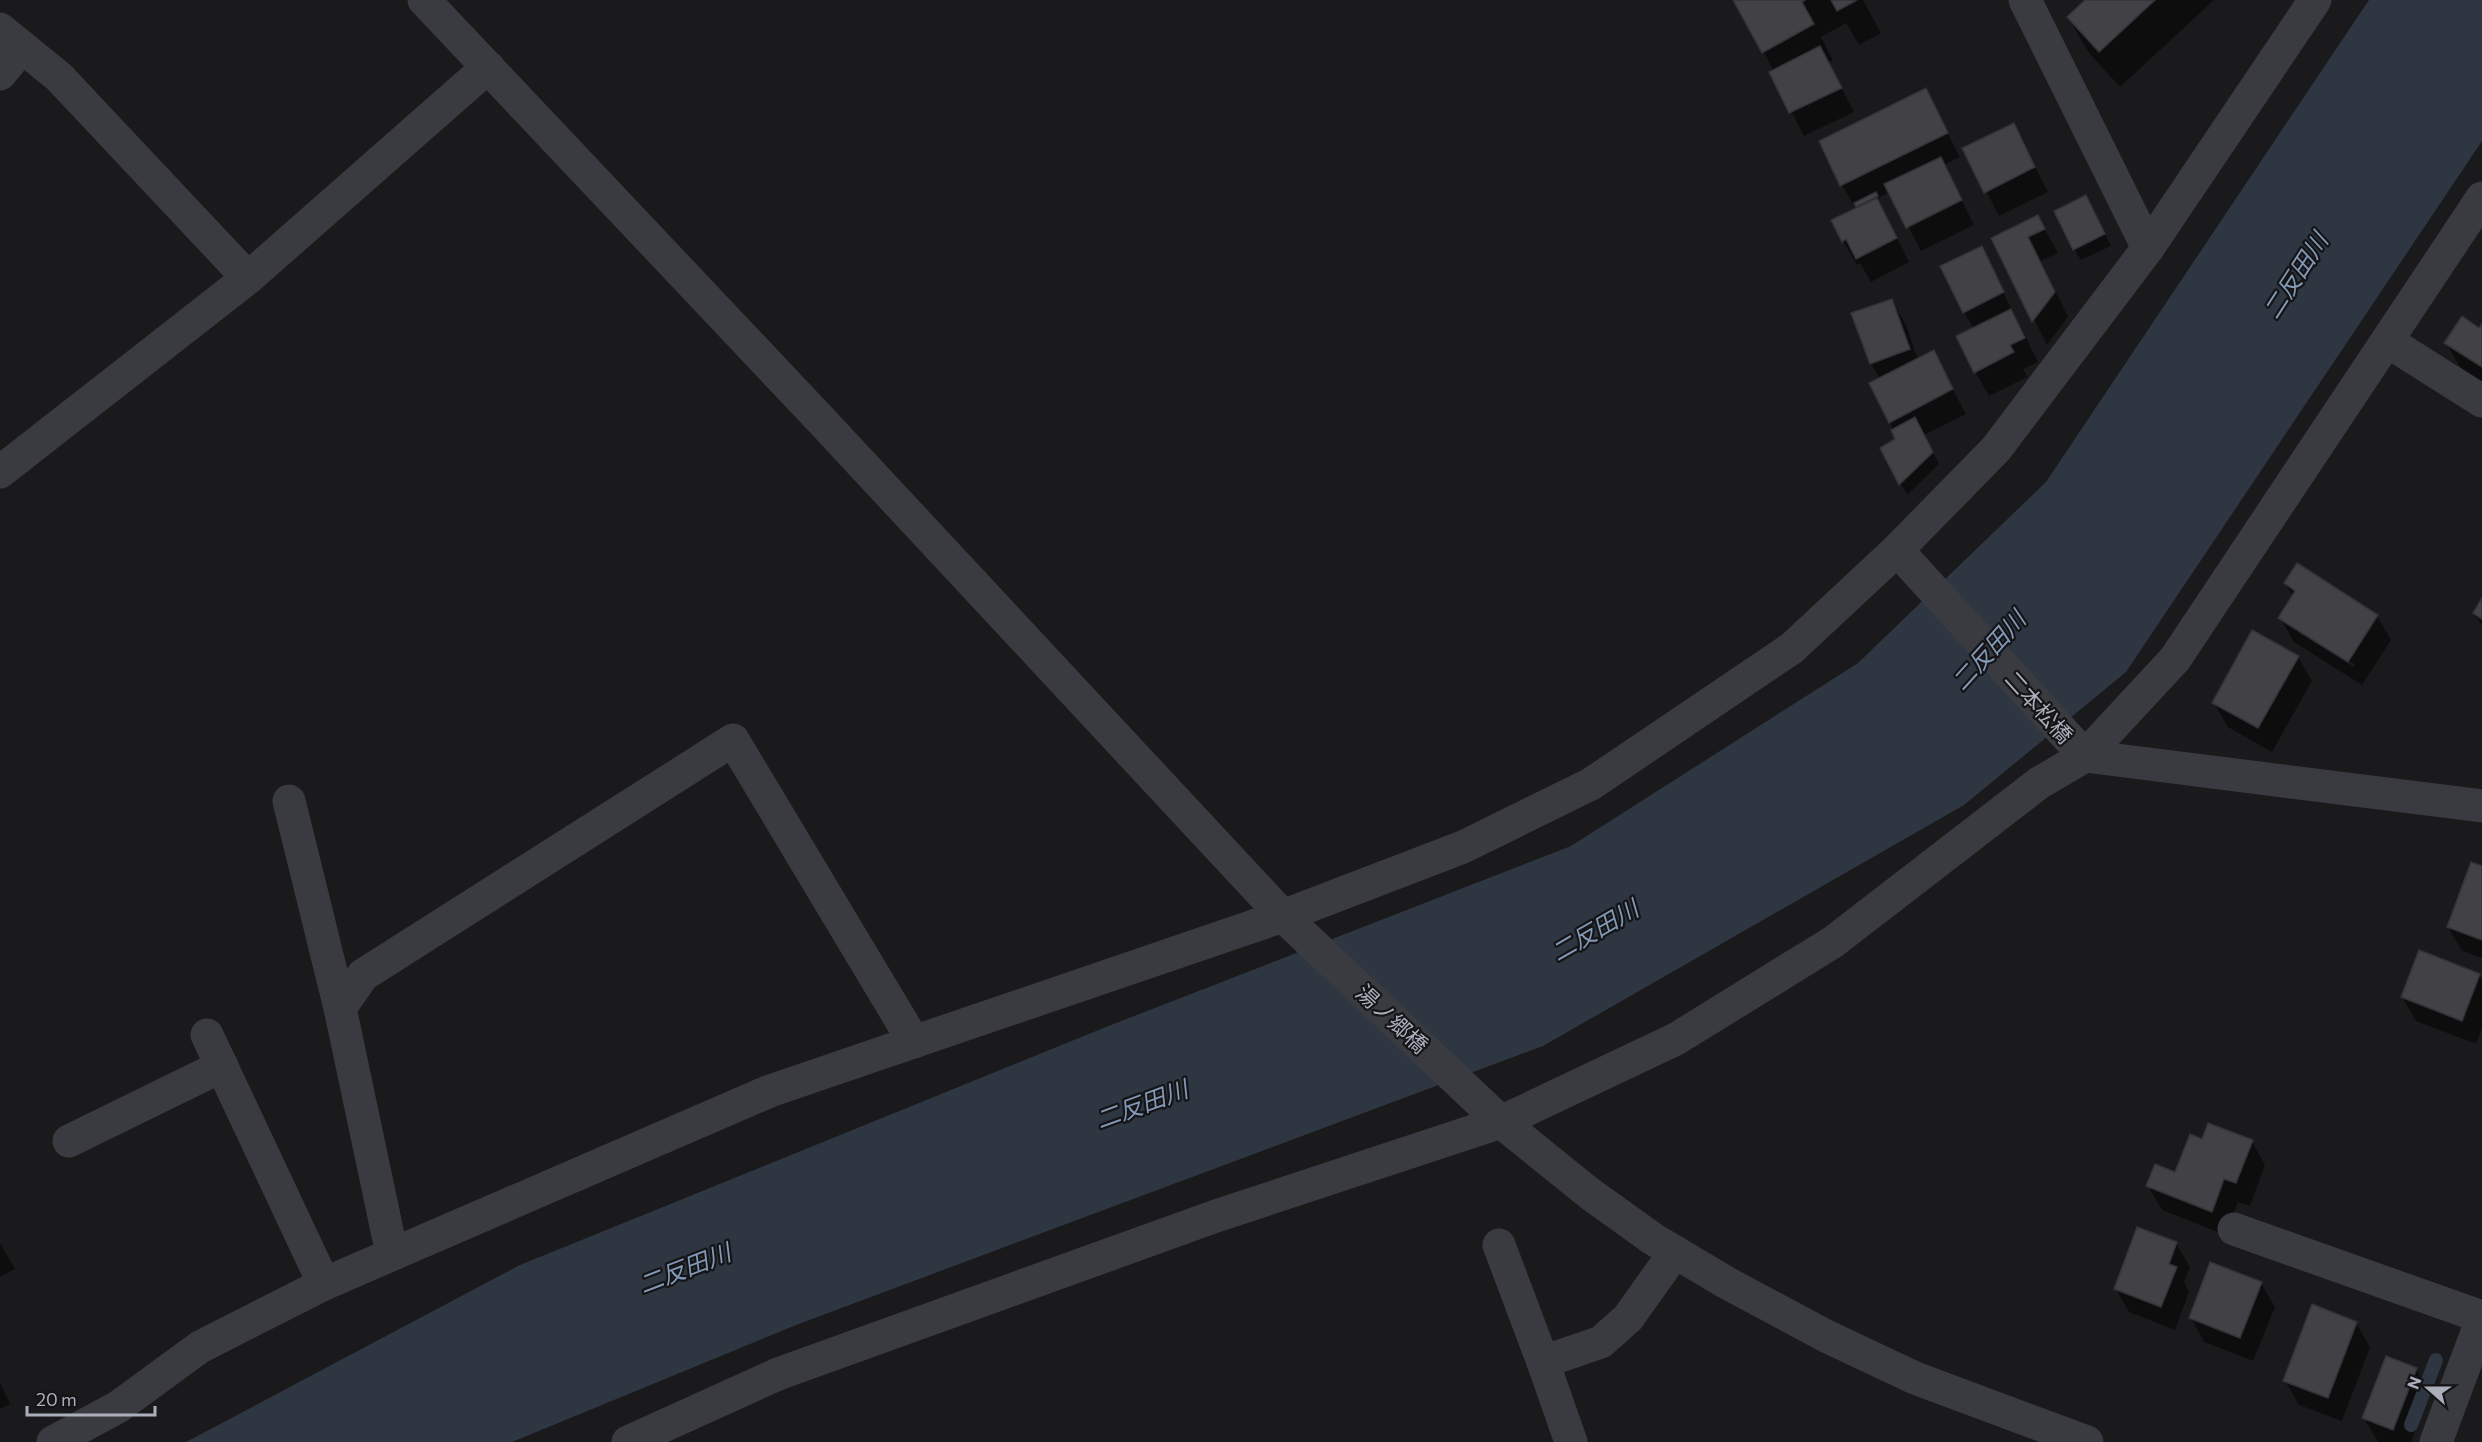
<svg xmlns="http://www.w3.org/2000/svg" width="2482" height="1442" viewBox="0 0 2482 1442" font-family="Commissioner,'Noto Sans JP',sans-serif">
  <style>
    .water { fill: #2e3741 }
    .shadow { fill: #0007; fill-rule: evenodd }
    .lines { fill: none; stroke-linecap: round; stroke-linejoin: round }
    .stream { stroke: #2e3741; stroke-width: 14 }
    .building { fill: #414146; stroke: #343338; stroke-width: 1.5 }
    .minor { stroke: #3a3b41; stroke-width: 33 }
    .tertiary { stroke: #3a3b41; stroke-width: 33 }
    .labels { text-anchor: middle; stroke-width: 4.5; stroke-linejoin: round; paint-order: stroke }
    .street-label { font-size: 22px; fill: #abafbc; stroke: #151417 }
    .water-label { font-size: 24px; font-style: italic; fill: #8299b7; stroke: #151417 }
  </style>
  <rect width="100%" height="100%" fill="#1a191c"/>
  <path class="water" d="M 2369,0 L 2482,0 L 2482,141 L 2126,672 L 1964,805 L 1543,1046 L 796,1325 L 512,1442 L 186,1442 L 520,1265 L 1106,1027 L 1571,846 L 1858,663 L 2046,482 Z"/>
  <g class="shadow">
    <path d="M 1735,0 L 1863,0 L 1881,33 L 1859,45 L 1846,23 L 1821,37 L 1833,60 L 1828,62 L 1854,112 L 1804,136 L 1771,72 L 1774,71 Z"/>
    <path d="M 2088,0 L 2214,0 L 2120,87 L 2089,53 L 2068,17 Z"/>
    <path d="M 1925,90 L 1960,157 L 1944,165 L 1974,225 L 1921,251 L 1890,192 L 1878,198 L 1909,262 L 1871,282 L 1860,263 L 1857,265 L 1843,241 L 1856,209 L 1842,185 Z"/>
    <path d="M 2013,125 L 2048,192 L 1999,216 L 1964,149 Z"/>
    <path d="M 2092,208 L 2111,246 L 2081,260 L 2074,249 Z"/>
    <path d="M 2038,217 L 2058,253 L 2041,261 L 2068,317 L 2047,345 L 1993,239 Z"/>
    <path d="M 1981,248 L 2038,362 L 2023,369 L 2027,377 L 1989,396 L 1975,372 L 1974,329 L 1964,312 Z"/>
    <path d="M 1892,301 L 1906,325 L 1918,360 L 1933,352 L 1966,414 L 1924,435 L 1939,464 L 1907,495 L 1882,448 L 1897,440 L 1890,422 L 1880,379 L 1871,364 L 1853,314 Z"/>
    <path d="M 2482,327 L 2482,381 L 2460,367 L 2446,343 L 2480,330 Z"/>
    <path d="M 2285,583 L 2377,616 L 2391,640 L 2362,685 L 2294,642 L 2280,618 L 2293,597 ZM 2298,629 L 2355,665 L 2354,667 L 2298,632 Z"/>
    <path d="M 2482,600 L 2482,626 L 2474,613 Z"/>
    <path d="M 2298,657 L 2312,681 L 2272,752 L 2228,727 L 2214,703 Z"/>
    <path d="M 2482,867 L 2482,958 L 2462,951 L 2448,927 Z"/>
    <path d="M 2479,975 L 2482,980 L 2482,1028 L 2476,1044 L 2416,1021 L 2402,997 Z"/>
    <path d="M 2203,1141 L 2252,1141 L 2265,1165 L 2250,1206 L 2238,1202 L 2225,1235 L 2162,1210 L 2148,1186 L 2176,1173 Z"/>
    <path d="M 0,1243 L 15,1269 L 0,1277 Z"/>
    <path d="M 2176,1243 L 2190,1267 L 2184,1282 L 2189,1292 L 2175,1330 L 2129,1312 L 2115,1288 Z"/>
    <path d="M 2261,1283 L 2275,1307 L 2253,1361 L 2204,1342 L 2191,1318 Z"/>
    <path d="M 2356,1323 L 2370,1347 L 2342,1421 L 2299,1405 L 2285,1381 Z"/>
    <path d="M 2416,1369 L 2430,1393 L 2411,1442 L 2378,1442 L 2364,1418 Z"/>
    <path d="M 0,1382 L 10,1404 L 0,1409 Z"/>
  </g>
  <g class="lines">
    <path class="stream" d="M 2411,1425 L 2436,1360"/>
  </g>
  <g class="building">
    <path d="M 1733,0 L 1805,0 L 1802,2 L 1814,24 L 1762,53 Z"/>
    <path d="M 1831,0 L 1857,0 L 1837,11 Z"/>
    <path d="M 2085,0 L 2155,0 L 2099,52 L 2067,17 Z"/>
    <path d="M 1820,46 L 1842,88 L 1789,113 L 1769,72 Z"/>
    <path d="M 1926,88 L 1948,133 L 1840,186 L 1819,141 Z"/>
    <path d="M 2014,123 L 2035,167 L 1984,193 L 1962,148 Z"/>
    <path d="M 1941,157 L 1962,200 L 1906,228 L 1884,184 Z"/>
    <path d="M 1876,192 L 1878,196 L 1856,207 L 1854,203 Z"/>
    <path d="M 2086,195 L 2105,234 L 2073,250 L 2054,211 Z"/>
    <path d="M 1877,198 L 1897,238 L 1856,259 L 1846,239 L 1842,242 L 1831,220 Z"/>
    <path d="M 2038,215 L 2045,229 L 2028,237 L 2055,292 L 2032,322 L 1991,238 Z"/>
    <path d="M 1982,246 L 2004,292 L 1963,313 L 1940,266 Z"/>
    <path d="M 1892,299 L 1910,349 L 1870,364 L 1851,313 Z"/>
    <path d="M 2011,309 L 2025,338 L 2010,345 L 2014,352 L 1974,373 L 1956,336 Z"/>
    <path d="M 2462,316 L 2479,328 L 2482,324 L 2482,367 L 2444,343 Z"/>
    <path d="M 1934,350 L 1953,389 L 1889,423 L 1869,383 Z"/>
    <path d="M 1915,417 L 1933,452 L 1899,485 L 1880,448 L 1895,439 L 1891,430 Z"/>
    <path d="M 2297,563 L 2378,615 L 2348,662 L 2278,618 L 2295,591 L 2284,583 Z"/>
    <path d="M 2482,598 L 2482,619 L 2473,613 Z"/>
    <path d="M 2252,630 L 2299,656 L 2258,728 L 2212,703 Z"/>
    <path d="M 2471,862 L 2482,866 L 2482,940 L 2447,927 Z"/>
    <path d="M 2419,950 L 2480,974 L 2462,1021 L 2401,997 Z"/>
    <path d="M 2208,1123 L 2253,1140 L 2236,1183 L 2224,1179 L 2212,1212 L 2146,1186 L 2155,1164 L 2175,1172 L 2190,1134 L 2202,1139 Z"/>
    <path d="M 2137,1227 L 2177,1242 L 2169,1264 L 2177,1267 L 2161,1307 L 2114,1289 Z"/>
    <path d="M 2210,1262 L 2262,1282 L 2240,1338 L 2189,1318 Z"/>
    <path d="M 2312,1304 L 2357,1322 L 2328,1398 L 2283,1381 Z"/>
    <path d="M 2386,1356 L 2417,1368 L 2393,1430 L 2362,1418 Z"/>
  </g>
  <g class="lines">
    <g class="minor">
      <path d="M 2025,0 L 2148,248"/>
      <path d="M 0,29 L 59,77 L 248,278"/>
      <path d="M 0,74 L 22,47"/>
      <path d="M 2387,341 L 2482,401"/>
      <path d="M 0,472 L 248,278 L 488,67"/>
      <path d="M 1897,550 L 2085,756"/>
      <path d="M 2085,756 L 2482,806"/>
      <path d="M 289,801 L 340,1008"/>
      <path d="M 207,1035 L 324,1284"/>
      <path d="M 69,1141 L 222,1066"/>
      <path d="M 2234,1229 L 2482,1317"/>
      <path d="M 1499,1245 L 1543,1362 L 1601,1342 L 1628,1318 L 1675,1252"/>
      <path d="M 392,1254 L 340,1008 L 363,975 L 733,740 L 914,1042"/>
      <path d="M 1543,1362 L 1571,1442"/>
      <path d="M 628,1442 L 778,1374 L 1216,1216 L 1501,1122 L 1676,1039 L 1833,942 L 2039,783 L 2085,756 L 2175,659 L 2482,198"/>
      <path d="M 2436,1442 L 2482,1319"/>
    </g>
    <g class="tertiary">
      <path d="M 424,0 L 820,419 L 1283,916 L 1501,1122 L 1589,1193 L 1653,1239 L 1727,1283 L 1826,1336 L 1915,1378 L 2087,1442"/>
      <path d="M 53,1442 L 118,1407 L 200,1347 L 324,1284 L 770,1091 L 1283,916 L 1463,847 L 1591,784 L 1792,648 L 1897,550 L 1996,449 L 2148,248 L 2315,0"/>
    </g>
  </g>
  <g class="labels">
    <g class="street-label">
      <text transform="translate(2039 707) rotate(48)" y="8">二本松橋</text>
      <text transform="translate(1392 1019) rotate(43)" y="8">湯ノ郷橋</text>
    </g>
    <g class="water-label">
      <text transform="translate(2296 276) rotate(-57)" y="8">二反田川</text>
      <text transform="translate(1989 651) rotate(-48)" y="8">二反田川</text>
      <text transform="translate(1595 931) rotate(-30)" y="8">二反田川</text>
      <text transform="translate(1142 1105) rotate(-20)" y="8">二反田川</text>
      <text transform="translate(685 1269) rotate(-21)" y="8">二反田川</text>
    </g>
  </g>
  <g transform="translate(2428 1388) rotate(291)" stroke="#151417" stroke-width="4.5" paint-order="stroke">
  <path d="M0-4.5L10 22L0 15L-10 22Z" fill="#abafbc"/>
  <text y="-9" font-size="16" font-weight="bold" text-anchor="middle" fill="#abafbc">N</text>
  </g>
  <path d="M27 1406v9h128v-9" fill="none" stroke="#abafbc" stroke-width="3"/>
  <text x="36" y="1406" font-size="18" fill="#abafbc" stroke="#151417" stroke-width="4.5" paint-order="stroke">20 m</text>
</svg>
